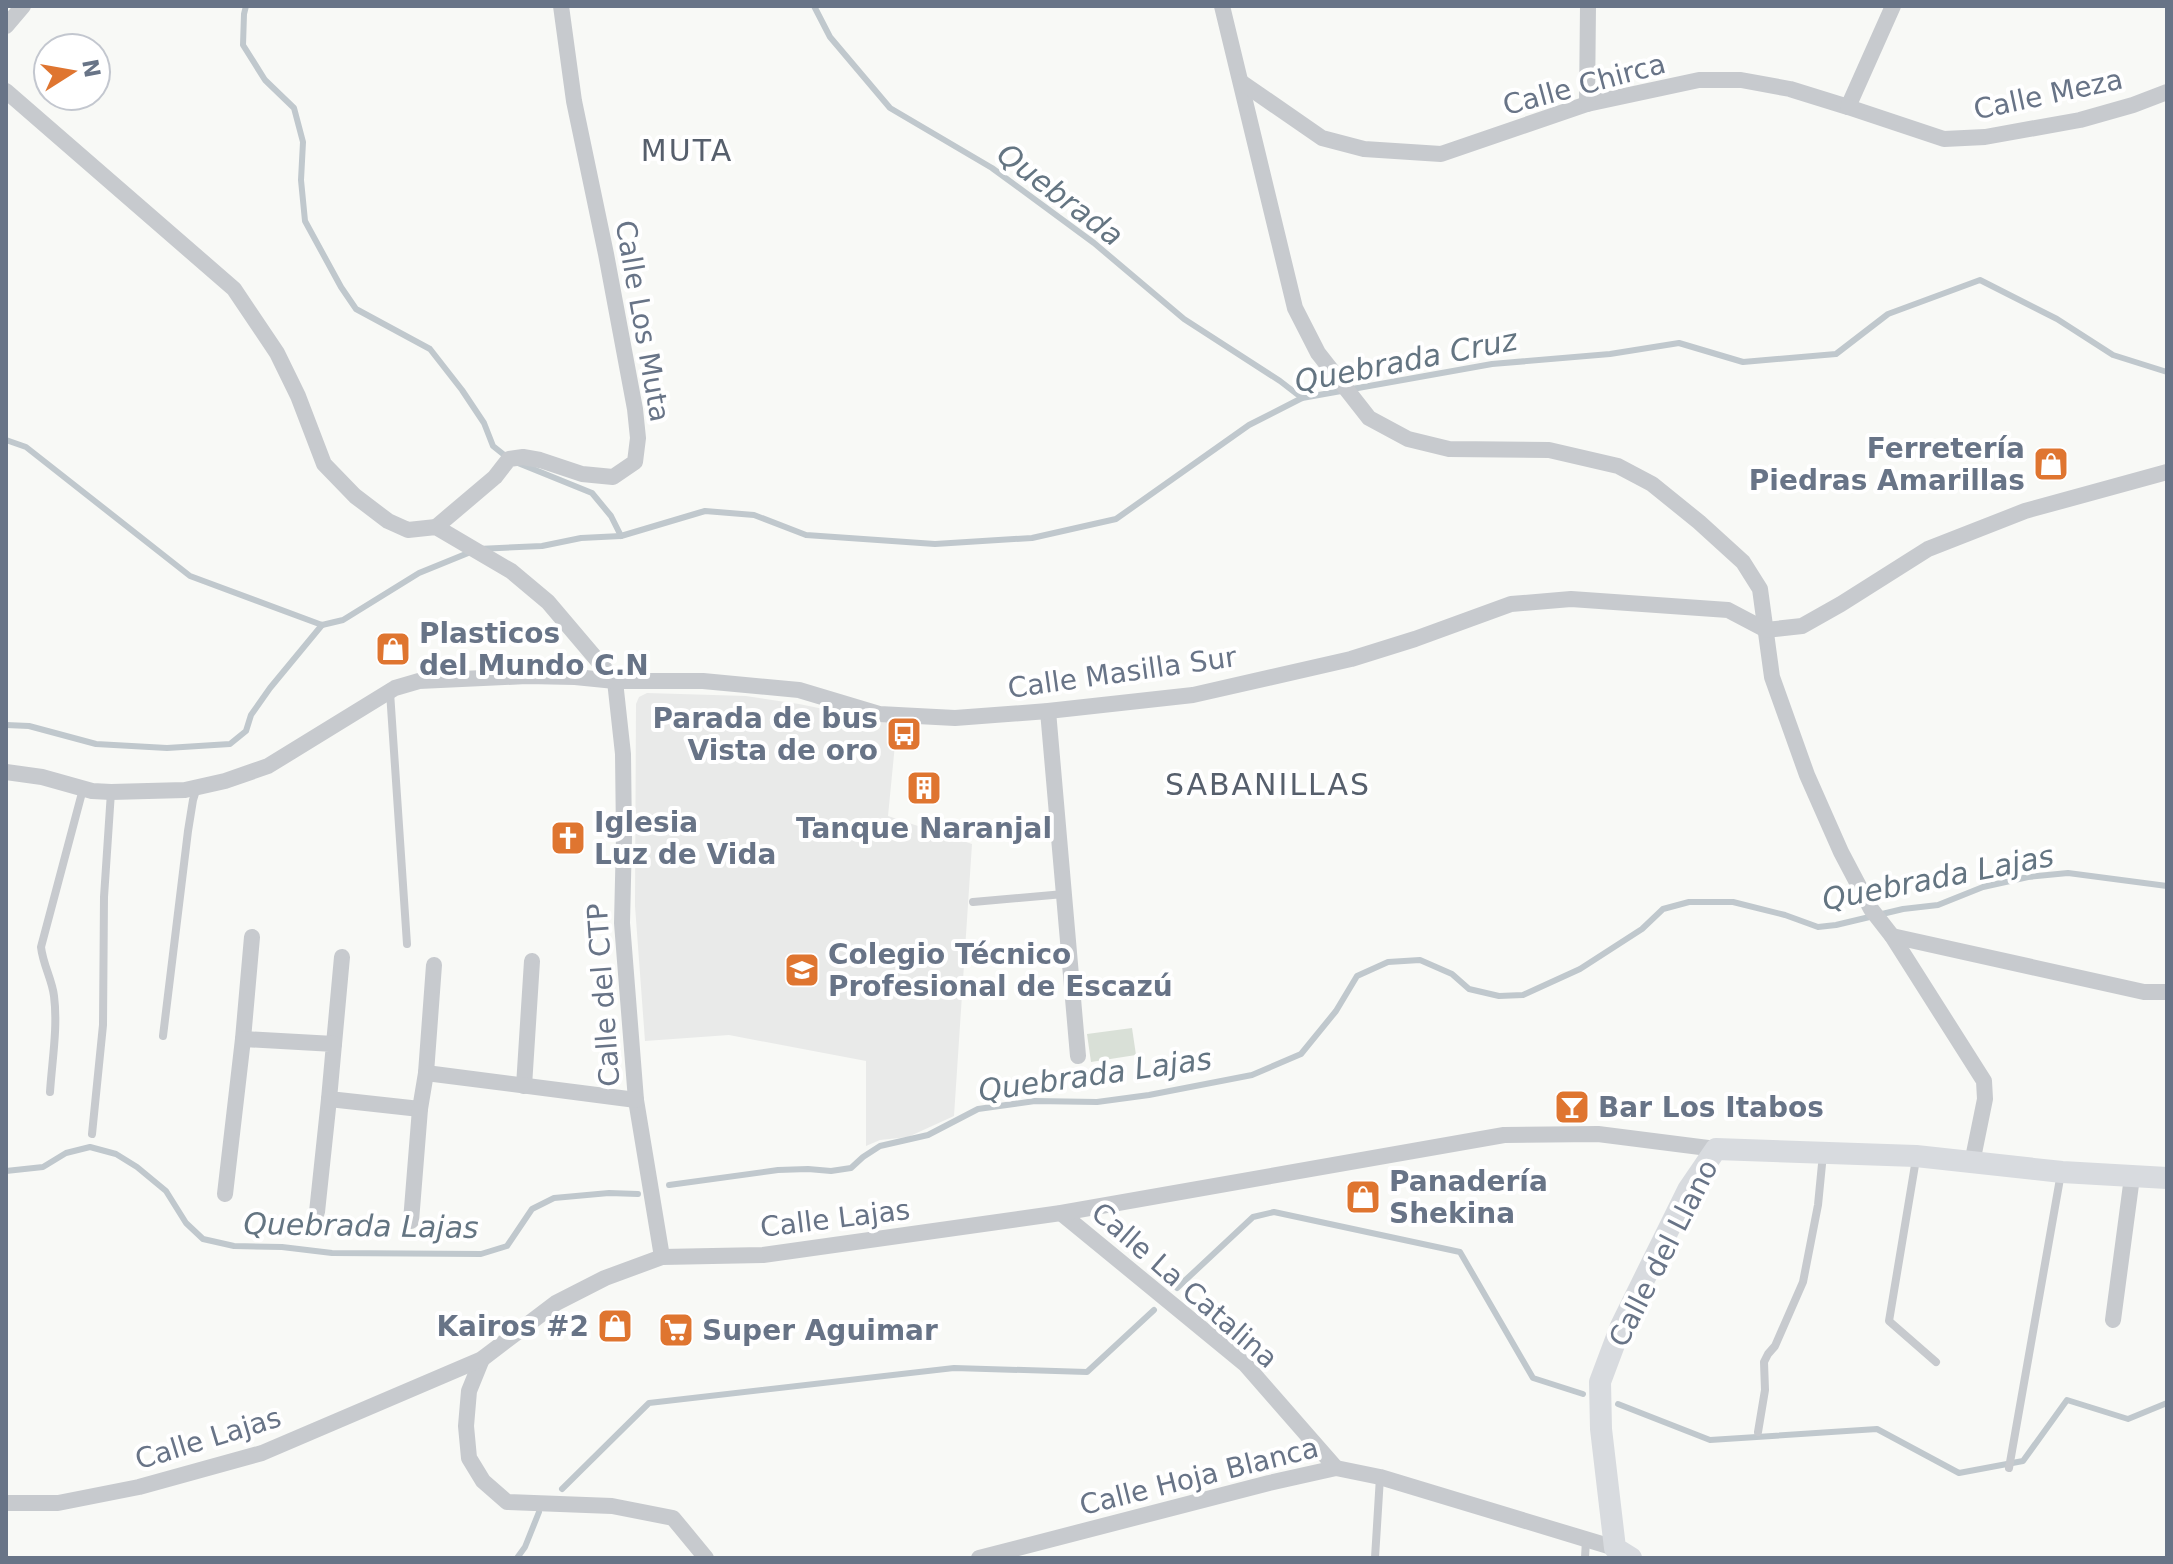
<svg xmlns="http://www.w3.org/2000/svg" width="2173" height="1564" viewBox="0 0 2173 1564" font-family="'DejaVu Sans',sans-serif">
  <style>
    .built { fill: #e9eae9 }
    .park { fill: #d9e0d7 }
    .lines { fill: none; stroke-linecap: round; stroke-linejoin: round }
    .stream { stroke: #c0c8cd; stroke-width: 6 }
    .lane { stroke: #c7cace; stroke-width: 8 }
    .street { stroke: #c7cace; stroke-width: 16 }
    .secondary { stroke: #d8dbdf; stroke-width: 22 }
    .labels { text-anchor: middle; stroke-width: 8; stroke-linejoin: round; paint-order: stroke }
    .street-label { font-size: 28px; fill: #687487; stroke: #fff }
    .poi-label { font-size: 28px; font-weight: bold; fill: #687487; stroke: #fff; text-anchor: start }
    .neighbourhood-label { font-size: 30px; letter-spacing: 2px; fill: #565f6c; stroke: #fff }
    .water-label { font-size: 30px; font-style: italic; fill: #647582; stroke: #fff }
  </style>
  <rect width="100%" height="100%" fill="#f8f9f6"/>
  <path class="built" d="M 647,693 L 746,696 L 799,704 L 897,724 L 888,816 L 972,844 L 954,1116 L 908,1137 L 880,1140 L 866,1146 L 866,1061 L 729,1035 L 645,1041 L 635,906 L 636,704 L 639,697 Z"/>
  <path class="park" d="M 1132,1028 L 1136,1055 L 1091,1062 L 1087,1034 Z"/>
  <g class="lines">
    <g class="stream">
      <path d="M 246,6 L 244,14 L 243,45 L 265,80 L 294,108 L 303,142 L 301,180 L 305,221 L 341,287 L 356,309 L 430,349 L 462,390 L 484,423 L 493,446 L 508,458"/>
      <path d="M 814,6 L 830,37 L 890,108 L 992,168 L 1094,243 L 1184,319 L 1280,381 L 1302,398"/>
      <path d="M 6,440 L 26,447 L 190,576 L 322,625 L 343,620 L 419,573 L 478,549 L 542,546 L 581,538 L 621,536 L 705,511 L 754,515 L 806,535 L 935,544 L 1032,538 L 1116,519 L 1249,425 L 1302,398 L 1492,364 L 1610,354 L 1679,343 L 1743,362 L 1836,354 L 1888,314 L 1980,280 L 2057,319 L 2113,355 L 2167,372"/>
      <path d="M 518,463 L 592,493 L 611,516 L 621,536"/>
      <path d="M 6,725 L 29,726 L 96,744 L 167,748 L 230,744 L 246,731 L 251,715 L 270,688 L 322,625"/>
      <path d="M 6,1171 L 43,1167 L 66,1153 L 90,1147 L 116,1154 L 137,1167 L 166,1191 L 186,1223 L 203,1239 L 234,1246 L 282,1247 L 332,1253 L 481,1254 L 507,1246 L 532,1209 L 554,1198 L 609,1193 L 638,1194"/>
      <path d="M 669,1185 L 778,1170 L 808,1169 L 831,1171 L 851,1168 L 863,1157 L 880,1146 L 928,1135 L 978,1109 L 1035,1101 L 1097,1102 L 1149,1095 L 1252,1075 L 1301,1054 L 1336,1011 L 1357,976 L 1388,962 L 1420,960 L 1452,974 L 1469,989 L 1499,996 L 1523,995 L 1580,969 L 1642,929 L 1663,909 L 1689,902 L 1733,902 L 1785,915 L 1818,927 L 1836,925 L 1903,909 L 1938,905 L 1983,887 L 2028,877 L 2068,873 L 2167,886"/>
      <path d="M 1177,1288 L 1253,1217 L 1274,1212 L 1460,1252 L 1533,1378 L 1583,1394"/>
      <path d="M 1618,1404 L 1710,1440 L 1877,1429 L 1959,1473 L 2023,1461 L 2067,1400 L 2128,1419 L 2167,1403"/>
      <path d="M 562,1489 L 649,1403 L 954,1368 L 1087,1372 L 1154,1310"/>
      <path d="M 517,1558 L 525,1547 L 539,1512"/>
    </g>
    <g class="lane">
      <path d="M 390,692 L 407,944"/>
      <path d="M 973,902 L 1064,894"/>
      <path d="M 163,1036 L 188,831 L 193,800 L 197,787"/>
      <path d="M 50,1092 C 52,1061 58,1027 54,996 C 52,979 43,965 41,947 L 83,789"/>
      <path d="M 92,1134 L 103,1025 L 104,897 L 111,792"/>
      <path d="M 1916,1159 L 1889,1321 L 1936,1362"/>
      <path d="M 1758,1432 L 1765,1390 L 1764,1362 L 1768,1354 L 1775,1346 L 1803,1282 L 1818,1205 L 1823,1154"/>
      <path d="M 2009,1468 L 2061,1173"/>
      <path d="M 1375,1558 L 1380,1477"/>
      <path d="M 1585,1558 L 1586,1540"/>
    </g>
    <g class="street">
      <path d="M 1222,6 L 1295,308 L 1318,353 L 1369,418 L 1408,439 L 1449,449 L 1549,450 L 1618,466 L 1652,484 L 1699,522 L 1743,562 L 1760,589 L 1772,677 L 1807,775 L 1841,852 L 1871,909 L 1892,936 L 1984,1081 L 1985,1099 L 1972,1163"/>
      <path d="M 6,26 L 23,6"/>
      <path d="M 1241,82 L 1322,138 L 1364,149 L 1441,154 L 1587,104 L 1699,80 L 1741,80 L 1790,89 L 1848,107 L 1893,6"/>
      <path d="M 6,91 L 234,289 L 277,353 L 298,396 L 324,464 L 355,496 L 388,521 L 408,530 L 436,527 L 511,571 L 548,602 L 615,681"/>
      <path d="M 1587,104 L 1588,6"/>
      <path d="M 1848,107 L 1944,139 L 1985,137 L 2080,120 L 2133,105 L 2167,92"/>
      <path d="M 436,527 L 495,477 L 509,459 L 523,457 L 540,460 L 582,474 L 613,477 L 635,462 L 638,438 L 635,409 L 606,254 L 574,101 L 561,6"/>
      <path d="M 615,681 L 623,754 L 624,837 L 622,923 L 636,1100 L 662,1257"/>
      <path d="M 1048,711 L 1078,1056"/>
      <path d="M 6,772 L 42,777 L 92,791 L 111,792 L 185,790 L 225,781 L 268,766 L 395,688 L 419,681 L 527,676 L 575,677 L 615,681 L 703,681 L 799,690 L 879,714 L 955,718 L 1048,711 L 1193,695 L 1351,659 L 1415,639 L 1511,604 L 1571,599 L 1728,610 L 1766,630 L 1802,626 L 1841,604 L 1928,549 L 2025,511 L 2167,472"/>
      <path d="M 1892,936 L 2144,992 L 2167,992"/>
      <path d="M 243,1039 L 252,937"/>
      <path d="M 334,1044 L 342,957"/>
      <path d="M 426,1073 L 434,965"/>
      <path d="M 524,1086 L 532,961"/>
      <path d="M 225,1194 L 243,1039 L 334,1044 L 329,1099 L 420,1109 L 426,1073 L 636,1100"/>
      <path d="M 317,1212 L 329,1099"/>
      <path d="M 1061,1213 L 1245,1364 L 1336,1468"/>
      <path d="M 411,1221 L 420,1109"/>
      <path d="M 2113,1320 L 2132,1177"/>
      <path d="M 482,1359 L 469,1391 L 466,1426 L 469,1458 L 483,1481 L 507,1502 L 612,1506 L 673,1518 L 706,1558"/>
      <path d="M 6,1503 L 58,1503 L 139,1487 L 262,1453 L 482,1359 L 556,1303 L 605,1278 L 662,1257 L 763,1255 L 1061,1213 L 1504,1135 L 1598,1134 L 1716,1149"/>
      <path d="M 979,1558 L 1269,1483 L 1336,1468 L 1380,1477 L 1615,1548"/>
    </g>
    <path class="secondary" d="M 1631,1558 L 1615,1548 L 1601,1429 L 1600,1382 L 1621,1326 L 1688,1190 L 1716,1149 L 1916,1156 L 2062,1172 L 2167,1178"/>
  </g>
  <defs>
    <symbol id="shop-square" viewBox="-11 -11 22 22"><rect x="-9" y="-9" width="18" height="18" rx="4" fill="#df7530" stroke="#fff"/><path d="M-5-2.5h2.3a2.7 3.5 0 0 1 5.4 0H5L5.5 6h-11ZM-1.5-2.5h3a1.5 2.3 0 0 0-3 0Z" fill="#fff"/></symbol>
    <symbol id="bus-square" viewBox="-11 -11 22 22"><rect x="-9" y="-9" width="18" height="18" rx="4" fill="#df7530" stroke="#fff"/><path d="M-5-6H5V4H4V6H2V4H-2V6H-4V4H-5ZM-3.5-4V0h7V-4ZM-3.5 1.2v1.5H-2V1.2ZM2 1.2v1.5H3.5V1.2Z" fill="#fff"/></symbol>
    <symbol id="building-square" viewBox="-11 -11 22 22"><rect x="-9" y="-9" width="18" height="18" rx="4" fill="#df7530" stroke="#fff"/><path d="M-4-6H4V6H1V3H-1V6H-4ZM-2.5-4.3h1.7v1.8h-1.7ZM.8-4.3h1.7v1.8H.8ZM-2.5-1h1.7V.8h-1.7ZM.8-1h1.7V.8H.8Z" fill="#fff"/></symbol>
    <symbol id="church-square" viewBox="-11 -11 22 22"><rect x="-9" y="-9" width="18" height="18" rx="4" fill="#df7530" stroke="#fff"/><path d="M-1.2-6h2.4v3.5h3.3v2.4h-3.3V6h-2.4V-.1h-3.3v-2.4h3.3Z" fill="#fff"/></symbol>
    <symbol id="school-square" viewBox="-11 -11 22 22"><rect x="-9" y="-9" width="18" height="18" rx="4" fill="#df7530" stroke="#fff"/><path d="M0-5L7-2L0 1L-7-2ZM-4 1L0 2.5L4 1V4Q0 6-4 4Z" fill="#fff"/></symbol>
    <symbol id="bar-square" viewBox="-11 -11 22 22"><rect x="-9" y="-9" width="18" height="18" rx="4" fill="#df7530" stroke="#fff"/><path d="M-6-5H6L.8 .8V4.5H3.5V6h-7V4.5H-.8V.8Z" fill="#fff"/></symbol>
    <symbol id="supermarket-square" viewBox="-11 -11 22 22"><rect x="-9" y="-9" width="18" height="18" rx="4" fill="#df7530" stroke="#fff"/><path d="M-6-5.5h2.5l.6 2H6L4.5 2H-2.5L-4.4-4H-6ZM-1.5 3.2a1.3 1.3 0 1 0 .1 0ZM3 3.2a1.3 1.3 0 1 0 .1 0Z" fill="#fff"/></symbol>
  </defs>
  <g fill-rule="evenodd">
    <use href="#shop-square" x="2031" y="444" width="40" height="40"/>
    <use href="#shop-square" x="373" y="629" width="40" height="40"/>
    <use href="#bus-square" x="884" y="714" width="40" height="40"/>
    <use href="#building-square" x="904" y="768" width="40" height="40"/>
    <use href="#church-square" x="548" y="818" width="40" height="40"/>
    <use href="#school-square" x="782" y="950" width="40" height="40"/>
    <use href="#bar-square" x="1552" y="1087" width="40" height="40"/>
    <use href="#shop-square" x="1343" y="1177" width="40" height="40"/>
    <use href="#shop-square" x="595" y="1306" width="40" height="40"/>
    <use href="#supermarket-square" x="656" y="1310" width="40" height="40"/>
  </g>
  <g class="labels">
    <g class="street-label">
      <text transform="translate(1584 84) rotate(-15)" y="10">Calle Chirca</text>
      <text transform="translate(2048 94) rotate(-12)" y="10">Calle Meza</text>
      <text transform="translate(643 321) rotate(80)" y="10">Calle Los Muta</text>
      <text transform="translate(1122 672) rotate(-8)" y="10">Calle Masilla Sur</text>
      <text transform="translate(603 995) rotate(-94)" y="10">Calle del CTP</text>
      <text transform="translate(835 1218) rotate(-7)" y="10">Calle Lajas</text>
      <text transform="translate(1663 1253) rotate(-63)" y="10">Calle del Llano</text>
      <text transform="translate(1185 1285) rotate(41)" y="10">Calle La Catalina</text>
      <text transform="translate(208 1438) rotate(-17)" y="10">Calle Lajas</text>
      <text transform="translate(1199 1476) rotate(-14)" y="10">Calle Hoja Blanca</text>
    </g>
    <g class="poi-label">
      <text x="2025" y="458" text-anchor="end">Ferretería<tspan x="2025" dy="32">Piedras Amarillas</tspan></text>
      <text x="419" y="643">Plasticos<tspan x="419" dy="32">del Mundo C.N</tspan></text>
      <text x="878" y="728" text-anchor="end">Parada de bus<tspan x="878" dy="32">Vista de oro</tspan></text>
      <text x="594" y="832">Iglesia<tspan x="594" dy="32">Luz de Vida</tspan></text>
      <text x="924" y="838" text-anchor="middle">Tanque Naranjal</text>
      <text x="828" y="964">Colegio Técnico<tspan x="828" dy="32">Profesional de Escazú</tspan></text>
      <text x="1598" y="1117">Bar Los Itabos</text>
      <text x="1389" y="1191">Panadería<tspan x="1389" dy="32">Shekina</tspan></text>
      <text x="589" y="1336" text-anchor="end">Kairos #2</text>
      <text x="702" y="1340">Super Aguimar</text>
    </g>
    <g class="neighbourhood-label">
      <text x="687" y="161">MUTA</text>
      <text x="1268" y="795">SABANILLAS</text>
    </g>
    <g class="water-label">
      <text transform="translate(1060 195) rotate(37)" y="10">Quebrada</text>
      <text transform="translate(1406 361) rotate(-11)" y="10">Quebrada Cruz</text>
      <text transform="translate(1938 878) rotate(-11)" y="10">Quebrada Lajas</text>
      <text transform="translate(1095 1075) rotate(-8)" y="10">Quebrada Lajas</text>
      <text transform="translate(361 1226) rotate(1)" y="10">Quebrada Lajas</text>
    </g>
  </g>
  <rect width="2173" height="1564" fill="none" stroke="#687487" stroke-width="16"/>
  <g transform="translate(72 72) rotate(79)"><circle r="38" fill="#ffffff" stroke="#c3c7cf" stroke-width="2"/>
  <path d="M0-6L14 30L0 20L-14 30Z" fill="#df7530"/>
  <text y="-12" font-size="22" font-weight="bold" text-anchor="middle" fill="#687487">N</text>
  </g>
</svg>
